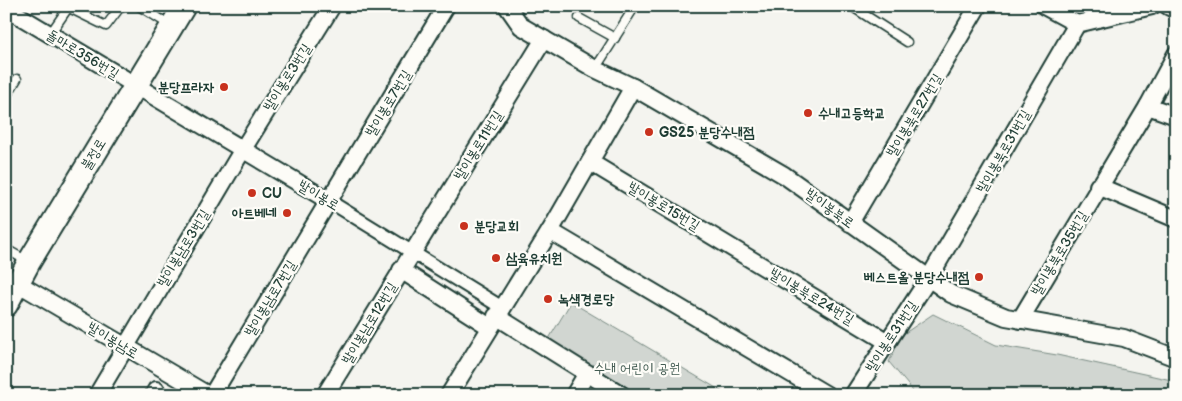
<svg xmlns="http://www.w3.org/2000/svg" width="1182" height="401" viewBox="0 0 1182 401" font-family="'Balsamiq Sans','Poor Story',sans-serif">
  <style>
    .green { fill: #d1d6d1; stroke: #788a82 }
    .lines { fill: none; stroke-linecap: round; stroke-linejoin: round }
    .service-casing { stroke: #1f3d34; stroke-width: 11 }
    .pedestrian-casing { stroke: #1f3d34; stroke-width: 16 }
    .minor-casing { stroke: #1f3d34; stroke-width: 20 }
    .secondary-casing { stroke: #1f3d34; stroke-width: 26 }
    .service { stroke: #fdfcf7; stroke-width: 8 }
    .pedestrian { stroke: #fdfcf7; stroke-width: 12 }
    .minor { stroke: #fdfcf7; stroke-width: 16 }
    .secondary { stroke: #fdfcf7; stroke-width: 22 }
    .poi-dot { fill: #c8321e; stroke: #fdfcf7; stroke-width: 2 }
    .labels { text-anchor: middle; stroke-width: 4.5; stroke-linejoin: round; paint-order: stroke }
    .street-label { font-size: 14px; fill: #1f3d34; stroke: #fdfcf7 }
    .poi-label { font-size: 14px; font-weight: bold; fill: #1f3d34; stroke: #fdfcf7; text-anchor: start }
    .park-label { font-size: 14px; fill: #435c53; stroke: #fdfcf7 }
  </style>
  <rect width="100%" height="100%" fill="#f4f4ef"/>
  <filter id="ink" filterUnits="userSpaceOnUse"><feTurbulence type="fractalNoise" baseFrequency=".02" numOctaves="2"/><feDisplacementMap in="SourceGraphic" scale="10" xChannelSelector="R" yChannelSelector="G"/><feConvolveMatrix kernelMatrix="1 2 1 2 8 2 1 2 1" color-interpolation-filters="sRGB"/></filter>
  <g filter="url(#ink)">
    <g class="green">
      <path d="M 571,302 L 728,395 L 638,395 L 547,342 Z"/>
      <path d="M 933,314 L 996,345 L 1057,355 L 1176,381 L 1176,395 L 899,395 L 913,391 L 889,362 L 902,335 Z"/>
    </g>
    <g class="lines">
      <defs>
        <g id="service">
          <path d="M 65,6 L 106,26 L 121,6"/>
          <path d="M 139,6 L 170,25"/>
          <path d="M 851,6 L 907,42"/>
          <path d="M 579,18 L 615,38"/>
          <path d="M 50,34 L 68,8"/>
          <path d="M 595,69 L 635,6"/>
          <path d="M 6,97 L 17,79"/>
          <path d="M 6,249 L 27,261"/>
        </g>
        <path id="pedestrian" d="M 329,201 L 501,307"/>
        <g id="minor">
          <path d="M 507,6 L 521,26 L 595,69 L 633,87 L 784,175 L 951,294 L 1006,317 L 1124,338 L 1176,358"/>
          <path d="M 1044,6 L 1077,24 L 1152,6"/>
          <path d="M 1168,6 L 1176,10"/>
          <path d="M 6,8 L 329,201"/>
          <path d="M 1148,106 L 1176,116"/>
          <path d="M 590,162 L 886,341"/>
          <path d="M 1098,186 L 1176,219"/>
          <path d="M 850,223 L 978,6"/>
          <path d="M 550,231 L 827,395"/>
          <path d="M 401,270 L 490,327"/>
          <path d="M 19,284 L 208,395"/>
          <path d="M 496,316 L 622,395"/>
          <path d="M 1020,320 L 1148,106 L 1176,54"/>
          <path d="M 97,395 L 243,149 L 332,6"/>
          <path d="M 154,395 L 156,390"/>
          <path d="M 212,395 L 446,6"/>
          <path d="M 325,395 L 544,39"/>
          <path d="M 449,395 L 550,231 L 633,87"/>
          <path d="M 574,395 L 587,373"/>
          <path d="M 853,395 L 929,278 L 1077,24"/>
        </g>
        <path id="secondary" d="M 6,305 L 29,262 L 184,6"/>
      </defs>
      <use href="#service" class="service-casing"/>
      <use href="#pedestrian" class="pedestrian-casing"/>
      <use href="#minor" class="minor-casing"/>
      <use href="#secondary" class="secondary-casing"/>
      <use href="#service" class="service"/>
      <use href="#pedestrian" class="pedestrian"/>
      <use href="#minor" class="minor"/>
      <use href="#secondary" class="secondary"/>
    </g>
  </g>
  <g class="poi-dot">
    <circle cx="224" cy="87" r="5"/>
    <circle cx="808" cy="113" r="5"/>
    <circle cx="649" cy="132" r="5"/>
    <circle cx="252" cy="193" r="5"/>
    <circle cx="287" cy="213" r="5"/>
    <circle cx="464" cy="226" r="5"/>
    <circle cx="496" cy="258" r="5"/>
    <circle cx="979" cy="277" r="5"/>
    <circle cx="548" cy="299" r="5"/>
  </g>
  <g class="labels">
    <g class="street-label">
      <text transform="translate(83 54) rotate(31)" y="5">돌마로356번길</text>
      <text transform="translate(287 77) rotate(-58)" y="5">발이봉로3번길</text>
      <text transform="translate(388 103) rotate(-59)" y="5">발이봉로7번길</text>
      <text transform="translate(914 115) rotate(-59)" y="5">발이봉북로27번길</text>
      <text transform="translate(478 145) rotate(-58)" y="5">발이봉로11번길</text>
      <text transform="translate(1003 151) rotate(-60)" y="5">발이봉북로31번길</text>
      <text transform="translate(93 154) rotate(-59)" y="5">불정로</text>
      <text transform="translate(319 195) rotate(31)" y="5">발이봉로</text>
      <text transform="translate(664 206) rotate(31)" y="5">발이봉로15번길</text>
      <text transform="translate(830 208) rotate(36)" y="5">발이봉북로</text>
      <text transform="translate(183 248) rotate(-59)" y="5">발이봉남로3번길</text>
      <text transform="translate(1059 253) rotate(-59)" y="5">발이봉북로35번길</text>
      <text transform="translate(812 296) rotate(31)" y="5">발이봉북로24번길</text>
      <text transform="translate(270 298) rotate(-59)" y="5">발이봉남로7번길</text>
      <text transform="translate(369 323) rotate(-59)" y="5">발이봉남로12번길</text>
      <text transform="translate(891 336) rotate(-57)" y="5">발이봉로31번길</text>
      <text transform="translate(113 340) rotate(31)" y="5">발이봉남로</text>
    </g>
    <g class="poi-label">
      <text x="214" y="92" text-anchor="end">분당프라자</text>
      <text x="818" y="118">수내고등학교</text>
      <text x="659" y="137">GS25 분당수내점</text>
      <text x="262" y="198">CU</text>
      <text x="277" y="218" text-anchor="end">아트베네</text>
      <text x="474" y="231">분당교회</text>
      <text x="506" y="263">삼육유치원</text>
      <text x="969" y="282" text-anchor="end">베스트올 분당수내점</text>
      <text x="558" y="304">녹색경로당</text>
    </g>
    <g class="park-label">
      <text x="637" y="373">수내 어린이 공원</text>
    </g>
  </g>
  <rect width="1182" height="401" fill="none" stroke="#fdfcf7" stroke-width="25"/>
  <rect x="12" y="12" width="1157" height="376" fill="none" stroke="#1f3d34" stroke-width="2" filter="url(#ink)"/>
</svg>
